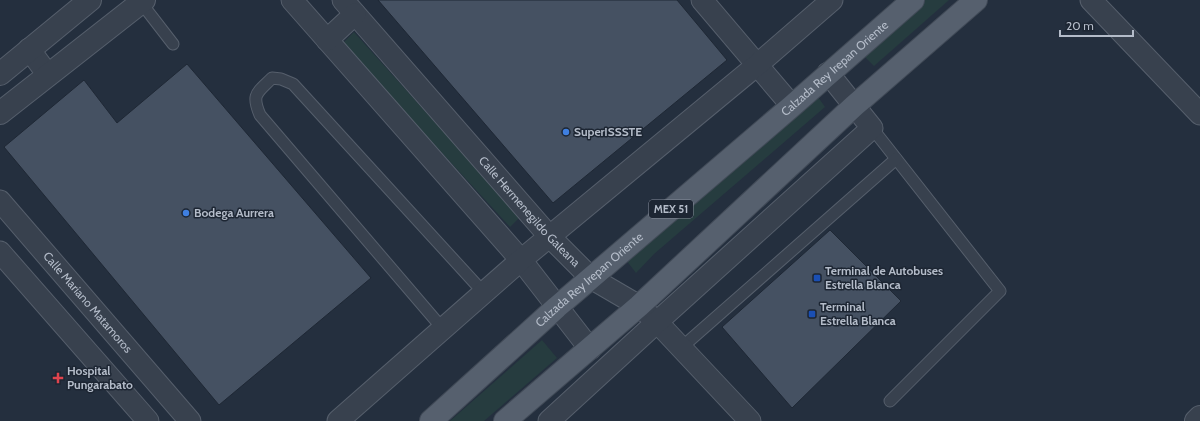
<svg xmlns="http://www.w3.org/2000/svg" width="1200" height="421" viewBox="0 0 1200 421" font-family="Cabin,sans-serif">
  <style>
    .green { fill: #263c3f }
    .building { fill: #455162; stroke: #1f2835 }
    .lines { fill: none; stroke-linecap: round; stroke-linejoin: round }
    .service-casing { stroke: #565f6c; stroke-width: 13 }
    .minor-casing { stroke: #565f6c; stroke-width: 23 }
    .tertiary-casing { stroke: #565f6c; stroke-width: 24 }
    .primary-casing { stroke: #414a57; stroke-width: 24 }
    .service { stroke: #38414e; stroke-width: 11 }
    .minor { stroke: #38414e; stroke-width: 21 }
    .tertiary { stroke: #38414e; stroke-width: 22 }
    .primary { stroke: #56606e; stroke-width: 22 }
    .shop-dot { fill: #3f7fe0; stroke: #1d2633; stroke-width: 1.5 }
    .transit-dot { fill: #1a4fb4; stroke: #1d2633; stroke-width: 1.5 }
    .health-dot { fill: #e0444e; stroke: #1d2633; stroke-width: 1.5 }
    .labels { text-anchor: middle; stroke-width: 3; stroke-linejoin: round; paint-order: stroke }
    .shield { fill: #1d2633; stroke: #878f9c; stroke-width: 1 }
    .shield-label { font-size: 11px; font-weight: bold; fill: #b4bcc9 }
    .street-label { font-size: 12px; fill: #b4bcc9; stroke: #1d2633 }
    .poi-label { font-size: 12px; font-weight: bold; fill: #b4bcc9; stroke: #1d2633; text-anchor: start }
  </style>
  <rect width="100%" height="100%" fill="#242f3e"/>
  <g class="green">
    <path d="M 925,0 L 949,0 L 874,66 L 862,54 Z"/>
    <path d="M 354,32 L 520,217 L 510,227 L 342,44 Z"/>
    <path d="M 818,97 L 825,107 L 654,254 L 636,273 L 626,260 Z"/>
    <path d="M 542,340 L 557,358 L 484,421 L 450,421 Z"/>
  </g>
  <g class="building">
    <path d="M 378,0 L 677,0 L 727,60 L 553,203 Z"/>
    <path d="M 187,64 L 371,278 L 219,405 L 4,147 L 84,80 L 117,123 Z"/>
    <path d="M 830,230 L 901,301 L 792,408 L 722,327 Z"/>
  </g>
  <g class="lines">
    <defs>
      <g id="service">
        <path d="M 139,0 L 173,44"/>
        <path d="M 872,128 L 1000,291 L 890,401"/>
        <path d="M 443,329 L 260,115 C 251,94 257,93 272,78 L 281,79 L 293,84 L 484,293"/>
        <path d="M 681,348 L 896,159"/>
      </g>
      <g id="minor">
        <path d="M 292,0 L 521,260 L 590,349"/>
        <path id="s1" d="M 343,0 L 549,236 L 591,278 L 639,306 L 657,322 L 750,421"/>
        <path d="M 702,0 L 792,106"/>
        <path d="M 1091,0 L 1200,114"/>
        <path d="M 327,40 L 355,14"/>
        <path d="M 29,49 L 48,75"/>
        <path id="s2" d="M 0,201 L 190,421"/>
        <path d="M 0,252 L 148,421"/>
        <path d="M 338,421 L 521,260 L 757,65 L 832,0"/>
        <path d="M 549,421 L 657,322 L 872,128 L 828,73"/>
      </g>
      <g id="tertiary">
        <path d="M 0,74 L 90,0"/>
        <path d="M 0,113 L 144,0"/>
        <path d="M 1196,421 L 1200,417"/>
      </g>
      <g id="primary">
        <path id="s3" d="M 431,421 L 557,307 L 792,106 L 913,0"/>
        <path d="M 505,421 L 639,306 L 854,106 L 976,0"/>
      </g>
    </defs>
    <use href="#service" class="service-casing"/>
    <use href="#minor" class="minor-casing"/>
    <use href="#tertiary" class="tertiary-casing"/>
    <use href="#primary" class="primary-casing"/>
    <use href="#service" class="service"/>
    <use href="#minor" class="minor"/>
    <use href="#tertiary" class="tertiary"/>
    <use href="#primary" class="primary"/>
  </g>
  <g class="shop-dot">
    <circle cx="566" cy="132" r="4"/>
    <circle cx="186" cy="213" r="4"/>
  </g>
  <g class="transit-dot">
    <rect x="813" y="274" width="8" height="8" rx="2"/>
    <rect x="808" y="310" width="8" height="8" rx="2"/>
  </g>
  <path class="health-dot" d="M56 372h4v4h4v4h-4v4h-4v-4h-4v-4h4z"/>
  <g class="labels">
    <rect class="shield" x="649" y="200" width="44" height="18" rx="3"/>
    <g class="shield-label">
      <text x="671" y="213">MEX 51</text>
    </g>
    <g class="street-label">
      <text dy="4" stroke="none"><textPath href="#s3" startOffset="536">Calzada Rey Irepan Oriente</textPath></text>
      <text dy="4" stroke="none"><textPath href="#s1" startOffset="282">Calle Hermenegildo Galeana</textPath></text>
      <text dy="4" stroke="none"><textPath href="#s3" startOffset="212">Calzada Rey Irepan Oriente</textPath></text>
      <text dy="4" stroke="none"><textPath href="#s2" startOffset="134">Calle Mariano Matamoros</textPath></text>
    </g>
    <g class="poi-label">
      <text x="574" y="136">SuperISSSTE</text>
      <text x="194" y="217">Bodega Aurrera</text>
      <text x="825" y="275">Terminal de Autobuses<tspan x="825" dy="14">Estrella Blanca</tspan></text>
      <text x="820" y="311">Terminal<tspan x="820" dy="14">Estrella Blanca</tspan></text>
      <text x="67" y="375">Hospital<tspan x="67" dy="14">Pungarabato</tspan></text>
    </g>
  </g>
  <path d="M1060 30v6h73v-6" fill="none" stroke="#b4bcc9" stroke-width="2"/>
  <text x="1066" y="30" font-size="12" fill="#b4bcc9" stroke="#1d2633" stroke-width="3" paint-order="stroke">20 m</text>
</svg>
